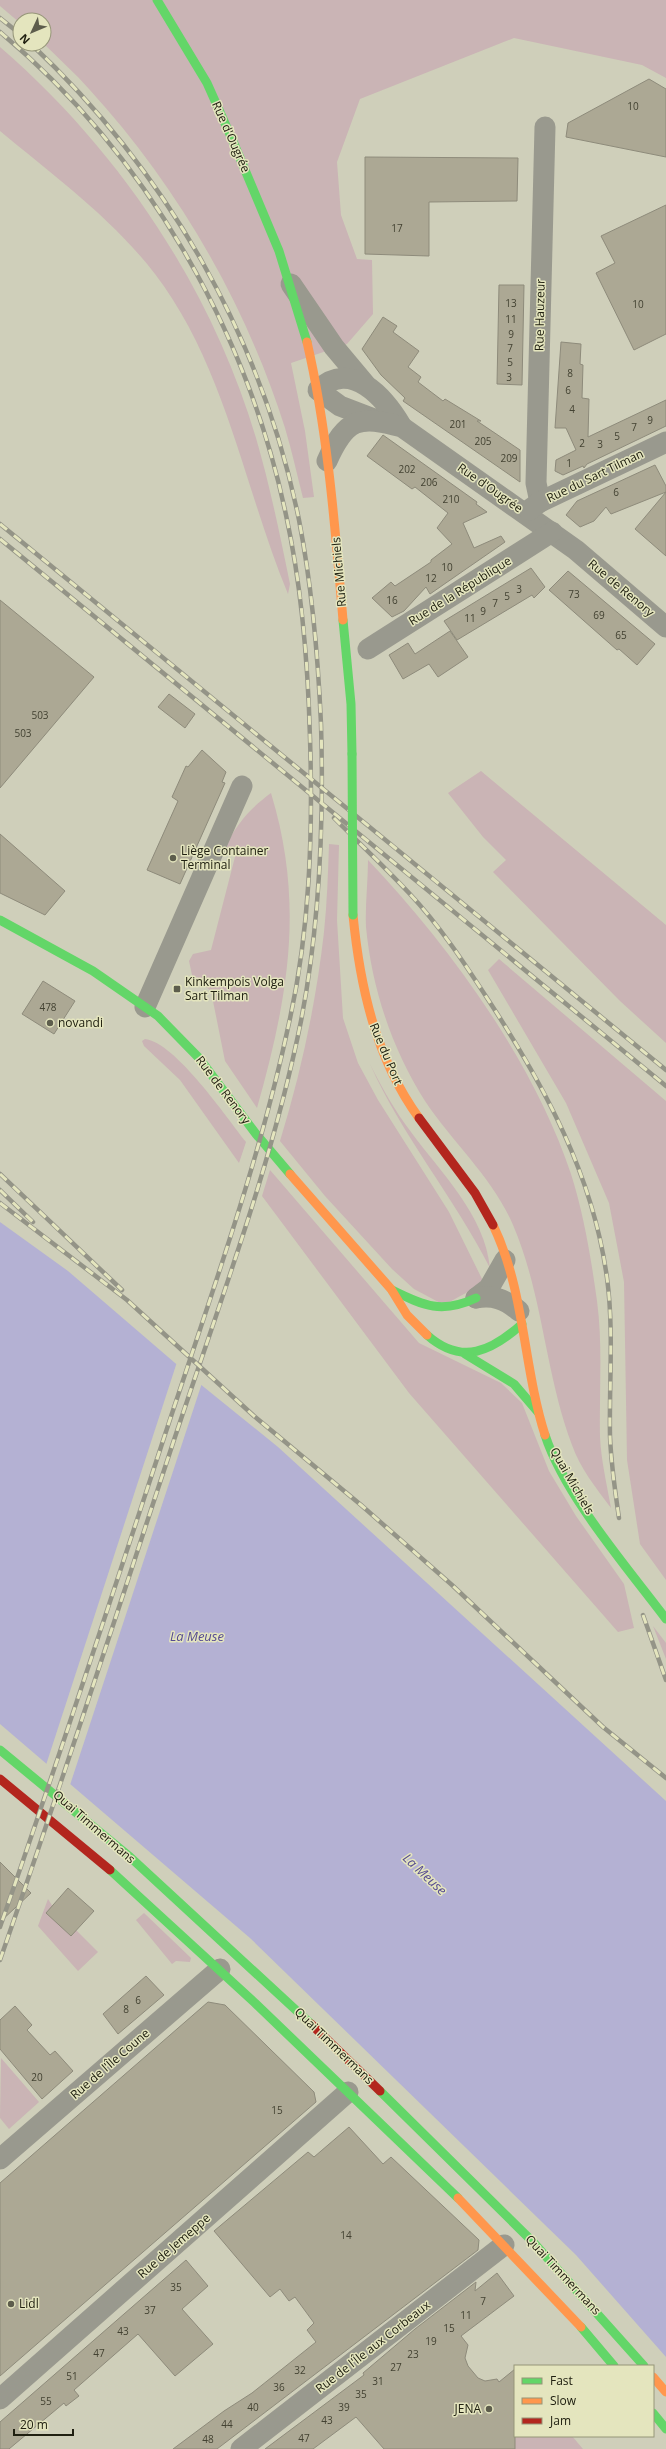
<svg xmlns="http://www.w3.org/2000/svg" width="666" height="2449" viewBox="0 0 666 2449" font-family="'Open Sans',sans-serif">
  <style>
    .green { fill: #cab4b5 }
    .water { fill: #b4b1d3 }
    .pier { fill: #cfcfba }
    .building { fill: #aca894; stroke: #8e8b7b }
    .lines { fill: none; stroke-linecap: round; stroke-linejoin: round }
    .street { stroke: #99998e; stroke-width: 21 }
    .fast { stroke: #63d668; stroke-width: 9 }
    .slow { stroke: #ff974d; stroke-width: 9 }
    .jam { stroke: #b3261e; stroke-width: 9 }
    .rail-casing { stroke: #949487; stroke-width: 4.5 }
    .rail { stroke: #e4e5be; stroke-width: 3; stroke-dasharray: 9; stroke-linecap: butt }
    .fast-bridge { stroke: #63d668; stroke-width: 9 }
    .poi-dot { fill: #5d5d4c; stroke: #e4e5be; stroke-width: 1.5 }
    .labels { text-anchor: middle; stroke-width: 3; stroke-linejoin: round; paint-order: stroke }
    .number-label { font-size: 10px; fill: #434232 }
    .street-label { font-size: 12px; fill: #202011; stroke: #e4e5be }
    .poi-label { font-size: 12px; fill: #202011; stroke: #e4e5be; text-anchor: start }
    .water-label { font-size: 13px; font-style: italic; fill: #554a91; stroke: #e4e5be }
  </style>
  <rect width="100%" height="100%" fill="#cfcfba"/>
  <g class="green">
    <path d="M 0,0 L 666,0 L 666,78 L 642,65 L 514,38 L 360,99 L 337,162 L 341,215 L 357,259 L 372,260 L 373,314 L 347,344 L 291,363 L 305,431 L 314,497 L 303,498 C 297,475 292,451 285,428 C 246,304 177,185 89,89 C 75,73 59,59 44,44 L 44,20 L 20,20 L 20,23 L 0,6 Z"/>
    <path d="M 0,47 C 119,150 211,287 256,438 C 270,486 280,535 290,584 L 288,594 C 244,488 226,367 155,274 C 112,218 54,176 0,131 Z"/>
    <path d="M 481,771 L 666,925 L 666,1043 L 620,1001 L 493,872 L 506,860 L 483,837 L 448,793 Z"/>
    <path d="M 271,793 C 305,905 288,998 257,1108 L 225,1061 L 211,991 L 192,975 L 189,961 L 193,954 L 211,950 L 236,853 L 225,847 C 238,823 248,810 271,793 Z"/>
    <path d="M 329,844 L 339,845 L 337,920 L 343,1018 L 358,1063 L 378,1100 L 449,1212 L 484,1283 L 444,1305 L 414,1289 L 392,1269 L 325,1196 L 280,1141 C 301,1073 316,1003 324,932 C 327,903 328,874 329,844 Z"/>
    <path d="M 368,860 C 449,945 534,1062 571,1174 C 584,1215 591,1258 597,1301 C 603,1345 599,1392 600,1437 C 601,1460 607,1485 611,1508 C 596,1488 580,1468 572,1445 C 545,1373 543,1295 513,1225 C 493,1178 453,1143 425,1101 C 392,1049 372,989 366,927 C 365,905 368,882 368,860 Z"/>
    <path d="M 499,959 L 666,1101 L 666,1580 L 640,1544 L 627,1460 L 624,1282 L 609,1203 L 566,1103 L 488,970 Z"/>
    <path d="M 145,1039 C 175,1042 227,1118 246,1142 L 239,1163 L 180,1080 L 144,1046 L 142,1041 Z"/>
    <path d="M 370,1064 C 382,1088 395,1111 411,1132 C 441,1173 485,1215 490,1268 C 454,1197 402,1136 370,1064 Z"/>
    <path d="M 270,1170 L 419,1343 L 501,1383 L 522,1403 L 549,1471 L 576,1516 L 624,1584 L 634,1628 L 618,1632 L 409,1393 L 262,1196 Z"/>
    <path d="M 653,1626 L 666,1643 L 666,1659 Z"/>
    <path d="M 48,1899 L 71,1935 L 76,1930 L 98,1952 L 78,1971 L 38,1926 Z"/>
    <path d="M 144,1913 L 191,1958 L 190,1962 L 176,1961 L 172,1964 L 136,1920 Z"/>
    <path d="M 1,2058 L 39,2102 L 9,2129 L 0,2118 Z"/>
    <path d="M 515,2370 L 515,2436 L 572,2436 L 583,2449 L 417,2449 L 497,2379 L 499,2382 Z"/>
  </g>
  <path class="water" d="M 0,1222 L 68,1271 L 189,1375 L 278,1447 L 666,1801 L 666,2357 L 576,2255 L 250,1938 L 0,1724 Z"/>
  <path class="pier" d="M 177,1362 L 202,1383 L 70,1785 L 46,1765 Z"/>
  <g class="building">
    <path d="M 649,79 L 666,89 L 666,157 L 566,137 L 568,123 Z"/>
    <path d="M 365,157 L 518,158 L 517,201 L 429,202 L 429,256 L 365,254 Z"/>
    <path d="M 666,205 L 666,334 L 634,350 L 596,273 L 615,263 L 601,236 Z"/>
    <path d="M 499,285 L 524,285 L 522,385 L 497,384 Z"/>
    <path d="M 383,317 L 397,326 L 393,332 L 419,351 L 408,367 L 421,377 L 418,382 L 443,401 L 445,399 L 481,421 L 477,421 L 520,450 L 520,482 L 403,401 L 405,398 L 381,375 L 362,349 Z"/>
    <path d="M 561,342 L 581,344 L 580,364 L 583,365 L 582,398 L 589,399 L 588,437 L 666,400 L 666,426 L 587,464 L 584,468 L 583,466 L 563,475 L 555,471 L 556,460 L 576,450 L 566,428 L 555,428 Z"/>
    <path d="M 383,435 L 477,502 L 476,504 L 487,512 L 463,523 L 474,548 L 501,536 L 505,542 L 430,594 L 426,587 L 404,611 L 392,617 L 372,598 L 391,582 L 395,586 L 431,562 L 431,560 L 452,544 L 437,528 L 448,513 L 415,487 L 412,489 L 367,456 Z"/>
    <path d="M 655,465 L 666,486 L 666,556 L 635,529 L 666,492 L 611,514 L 606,507 L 594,521 L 580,527 L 566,515 L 577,501 Z"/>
    <path d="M 531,568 L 545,587 L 534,598 L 532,595 L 457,640 L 444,621 Z"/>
    <path d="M 568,571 L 655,644 L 637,665 L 619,649 L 617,650 L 549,590 Z"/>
    <path d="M 0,600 L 94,677 L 0,788 Z"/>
    <path d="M 450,631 L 468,657 L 438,677 L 429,664 L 403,679 L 389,655 L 408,643 L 415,654 Z"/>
    <path d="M 169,694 L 195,714 L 185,728 L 158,707 Z"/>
    <path d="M 202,750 L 226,772 L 222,782 L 225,783 L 180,884 L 147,870 L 178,801 L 172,797 L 186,766 L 188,767 Z"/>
    <path d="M 0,834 L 65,891 L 45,915 L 0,893 Z"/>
    <path d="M 43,981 L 75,1001 L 54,1034 L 22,1014 Z"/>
    <path d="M 0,1862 L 31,1893 L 0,1922 Z"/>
    <path d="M 68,1888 L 94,1911 L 71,1936 L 46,1913 Z"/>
    <path d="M 146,1976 L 164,1995 L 118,2034 L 103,2014 Z"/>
    <path d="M 208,2002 L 225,2005 L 314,2092 L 316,2102 L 0,2376 L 0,2183 Z"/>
    <path d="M 15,2006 L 32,2025 L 27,2030 L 50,2055 L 55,2051 L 73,2071 L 42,2099 L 0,2049 L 0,2020 Z"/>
    <path d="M 349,2127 L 383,2164 L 391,2157 L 479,2240 L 478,2250 L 217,2449 L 173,2449 L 224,2411 L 252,2393 L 316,2342 L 307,2330 L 314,2323 L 295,2297 L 289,2301 L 280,2289 L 270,2297 L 214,2231 L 308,2152 L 314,2157 Z"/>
    <path d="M 186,2260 L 208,2286 L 182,2309 L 213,2344 L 175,2376 L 138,2334 L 74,2390 L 79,2396 L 66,2406 L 64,2403 L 9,2449 L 0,2449 L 0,2422 Z"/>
    <path d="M 497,2273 L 514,2296 L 461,2336 L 468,2345 L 465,2358 L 468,2366 L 478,2378 L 485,2381 L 497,2379 L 499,2382 L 515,2369 L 515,2449 L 384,2449 L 356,2417 L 313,2449 L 265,2449 L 364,2375 L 363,2373 L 415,2329 L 476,2282 L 475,2291 Z"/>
  </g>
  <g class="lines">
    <g class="street">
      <path d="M 291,284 L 334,347 L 365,384"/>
      <path d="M 374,419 L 340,406 L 318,390 C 351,358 385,398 402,427"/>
      <path d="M 327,461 C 346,418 359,415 402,427 L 576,550 L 666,627"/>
      <path d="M 540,502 L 536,483 L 545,127"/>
      <path d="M 529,510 L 540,502 L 666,442"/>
      <path d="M 368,649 L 552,532"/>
      <path d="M 145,1007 L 242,786"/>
      <path d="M 476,1298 L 489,1288 L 505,1260"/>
      <path d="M 476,1298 C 493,1295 505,1299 519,1311"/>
      <path d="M 0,2159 L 220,1969"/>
      <path d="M 0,2399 L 348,2092"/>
      <path d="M 241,2449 L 504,2245"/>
    </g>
    <g class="fast">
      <path d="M 157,0 L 207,83 L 232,139 L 279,251 L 307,342"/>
      <path d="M 343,620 L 351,704 L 352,754"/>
      <path d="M 0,920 L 93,971 L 158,1016 L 199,1058 L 256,1134 L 290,1174"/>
      <path d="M 392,1290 C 424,1306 442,1314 476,1298"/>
      <path d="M 427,1335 C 462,1366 492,1351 522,1324"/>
      <path d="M 465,1354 L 514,1384 L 538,1412"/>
      <path d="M 545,1435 C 565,1496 627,1567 666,1619"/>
      <path d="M 0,1750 L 130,1857 L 311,2024"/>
      <path d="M 110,1870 L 255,2003 L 458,2198"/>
      <path d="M 380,2091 L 533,2242 L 644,2366"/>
      <path d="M 581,2327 L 614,2366"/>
      <path d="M 653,2413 L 666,2429"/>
    </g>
    <g class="slow">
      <path d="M 307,342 C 328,433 335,527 343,620"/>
      <path d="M 353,915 C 360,987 376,1059 419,1118"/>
      <path d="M 290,1174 L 391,1289 L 407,1315 L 427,1335"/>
      <path d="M 493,1225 C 525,1291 523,1366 545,1435"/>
      <path d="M 458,2198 L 581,2327"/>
      <path d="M 653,2377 L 666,2392"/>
    </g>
    <g class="jam">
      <path d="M 419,1118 L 475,1193 L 493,1225"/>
      <path d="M 0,1779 L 110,1870"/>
      <path d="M 311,2024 L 380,2091"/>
    </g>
    <defs>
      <g id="rail">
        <path d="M 0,18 L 20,34"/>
        <path d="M 0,32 C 146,154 247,330 286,515 C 302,588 308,663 310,738 C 313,833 310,930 289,1023 C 258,1169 205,1311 159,1453 C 107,1611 55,1770 0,1927"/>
        <path d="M 0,524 L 666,1070"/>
        <path d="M 0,539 L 666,1086"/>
        <path d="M 334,818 C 359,843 385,867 409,893 C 440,926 465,964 489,1001 C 545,1087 593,1175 607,1278 C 614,1330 609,1383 610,1436 C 611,1463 615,1491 619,1518"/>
        <path d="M 0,1174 L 122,1290"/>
        <path d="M 0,1190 L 33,1222"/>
        <path d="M 0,1203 L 127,1300 L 254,1416 L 361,1505 L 452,1585 L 603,1727 L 666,1778"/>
        <path d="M 643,1615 L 666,1680"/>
        <path d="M 0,1960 C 60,1789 116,1616 173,1443 C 219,1304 272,1165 301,1021 C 320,923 324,823 321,724 C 318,655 312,587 299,520 C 262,337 166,171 31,44"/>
      </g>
    </defs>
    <use href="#rail" class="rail-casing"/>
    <use href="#rail" class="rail"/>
    <path class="fast-bridge" d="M 352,754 L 353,915"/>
  </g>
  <g class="poi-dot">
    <circle cx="173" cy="858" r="4"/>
    <rect x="173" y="985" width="8" height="8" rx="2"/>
    <circle cx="50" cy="1023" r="4"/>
    <circle cx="11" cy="2304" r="4"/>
    <circle cx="489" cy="2409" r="4"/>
  </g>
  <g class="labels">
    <g class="number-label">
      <text x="633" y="110">10</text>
      <text x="397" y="232">17</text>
      <text x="511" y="307">13</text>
      <text x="638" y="308">10</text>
      <text x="511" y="323">11</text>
      <text x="511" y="338">9</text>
      <text x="510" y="352">7</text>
      <text x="510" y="366">5</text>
      <text x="570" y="377">8</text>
      <text x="509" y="381">3</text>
      <text x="568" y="394">6</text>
      <text x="572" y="413">4</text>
      <text x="650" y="424">9</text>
      <text x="458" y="428">201</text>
      <text x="634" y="431">7</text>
      <text x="617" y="440">5</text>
      <text x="483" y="445">205</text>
      <text x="582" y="447">2</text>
      <text x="600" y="448">3</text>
      <text x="509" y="462">209</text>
      <text x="569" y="467">1</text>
      <text x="407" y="473">202</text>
      <text x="429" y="486">206</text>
      <text x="616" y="496">6</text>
      <text x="451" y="503">210</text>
      <text x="447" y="571">10</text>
      <text x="431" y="582">12</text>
      <text x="519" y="593">3</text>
      <text x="574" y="598">73</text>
      <text x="507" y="600">5</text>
      <text x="392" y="604">16</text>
      <text x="495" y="607">7</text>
      <text x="483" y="615">9</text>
      <text x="599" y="619">69</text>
      <text x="470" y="622">11</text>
      <text x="621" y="639">65</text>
      <text x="40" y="719">503</text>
      <text x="23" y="737">503</text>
      <text x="48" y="1011">478</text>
      <text x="138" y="2004">6</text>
      <text x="126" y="2013">8</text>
      <text x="37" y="2081">20</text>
      <text x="277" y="2114">15</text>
      <text x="346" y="2239">14</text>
      <text x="176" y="2291">35</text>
      <text x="483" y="2305">7</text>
      <text x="150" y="2314">37</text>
      <text x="466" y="2319">11</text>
      <text x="449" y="2332">15</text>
      <text x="123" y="2335">43</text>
      <text x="431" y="2345">19</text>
      <text x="99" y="2357">47</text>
      <text x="413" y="2358">23</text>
      <text x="396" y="2371">27</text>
      <text x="300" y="2374">32</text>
      <text x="72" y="2380">51</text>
      <text x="378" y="2385">31</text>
      <text x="279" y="2391">36</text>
      <text x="361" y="2398">35</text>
      <text x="46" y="2405">55</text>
      <text x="253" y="2411">40</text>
      <text x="344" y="2411">39</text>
      <text x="327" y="2424">43</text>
      <text x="227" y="2428">44</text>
      <text x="304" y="2442">47</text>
      <text x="208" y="2443">48</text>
    </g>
    <g class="street-label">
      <text transform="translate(231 137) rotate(66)" y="4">Rue d'Ougrée</text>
      <text transform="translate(540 315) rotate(-89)" y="4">Rue Hauzeur</text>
      <text transform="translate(595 476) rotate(-26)" y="4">Rue du Sart Tilman</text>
      <text transform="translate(490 488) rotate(35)" y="4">Rue d'Ougrée</text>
      <text transform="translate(339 572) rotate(-95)" y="4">Rue Michiels</text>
      <text transform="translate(621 588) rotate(40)" y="4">Rue de Renory</text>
      <text transform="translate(460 591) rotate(-32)" y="4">Rue de la République</text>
      <text transform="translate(386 1054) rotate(67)" y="4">Rue du Port</text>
      <text transform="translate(223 1090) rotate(53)" y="4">Rue de Renory</text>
      <text transform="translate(572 1481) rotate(60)" y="4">Quai Michiels</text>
      <text transform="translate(94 1827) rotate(41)" y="4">Quai Timmermans</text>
      <text transform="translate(334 2046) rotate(44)" y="4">Quai Timmermans</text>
      <text transform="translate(110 2064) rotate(-41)" y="4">Rue de l'Île Coune</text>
      <text transform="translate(174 2246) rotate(-41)" y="4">Rue de Jemeppe</text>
      <text transform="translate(563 2275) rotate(47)" y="4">Quai Timmermans</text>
      <text transform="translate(373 2347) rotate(-38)" y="4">Rue de l'Île aux Corbeaux</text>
    </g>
    <g class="poi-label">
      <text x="181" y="855">Liège Container<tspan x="181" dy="14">Terminal</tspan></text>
      <text x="185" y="986">Kinkempois Volga<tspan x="185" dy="14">Sart Tilman</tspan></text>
      <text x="58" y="1027">novandi</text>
      <text x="19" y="2308">Lidl</text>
      <text x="481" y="2413" text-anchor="end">JENA</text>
    </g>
    <g class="water-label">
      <text x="197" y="1641">La Meuse</text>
      <text transform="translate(425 1874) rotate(43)" y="5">La Meuse</text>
    </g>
  </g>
  <rect x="514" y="2365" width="140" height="72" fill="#e4e5be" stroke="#969679"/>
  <rect x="522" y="2378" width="20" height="6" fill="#63d668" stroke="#969679"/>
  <text x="550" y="2385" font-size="12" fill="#202011">Fast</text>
  <rect x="522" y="2398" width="20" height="6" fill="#ff974d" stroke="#969679"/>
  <text x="550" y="2405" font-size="12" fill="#202011">Slow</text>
  <rect x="522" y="2418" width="20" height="6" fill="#b3261e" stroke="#969679"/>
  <text x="550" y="2425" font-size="12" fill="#202011">Jam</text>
  <g transform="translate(32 32) rotate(226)"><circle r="19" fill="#e4e5be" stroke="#969679"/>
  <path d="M0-3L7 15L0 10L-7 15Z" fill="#5d5d4c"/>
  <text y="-6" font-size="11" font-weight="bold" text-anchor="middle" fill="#202011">N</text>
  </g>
  <path d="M14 2429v6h59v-6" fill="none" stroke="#202011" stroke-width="2"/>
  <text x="20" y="2429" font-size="12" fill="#202011" stroke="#e4e5be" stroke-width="3" paint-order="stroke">20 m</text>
</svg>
